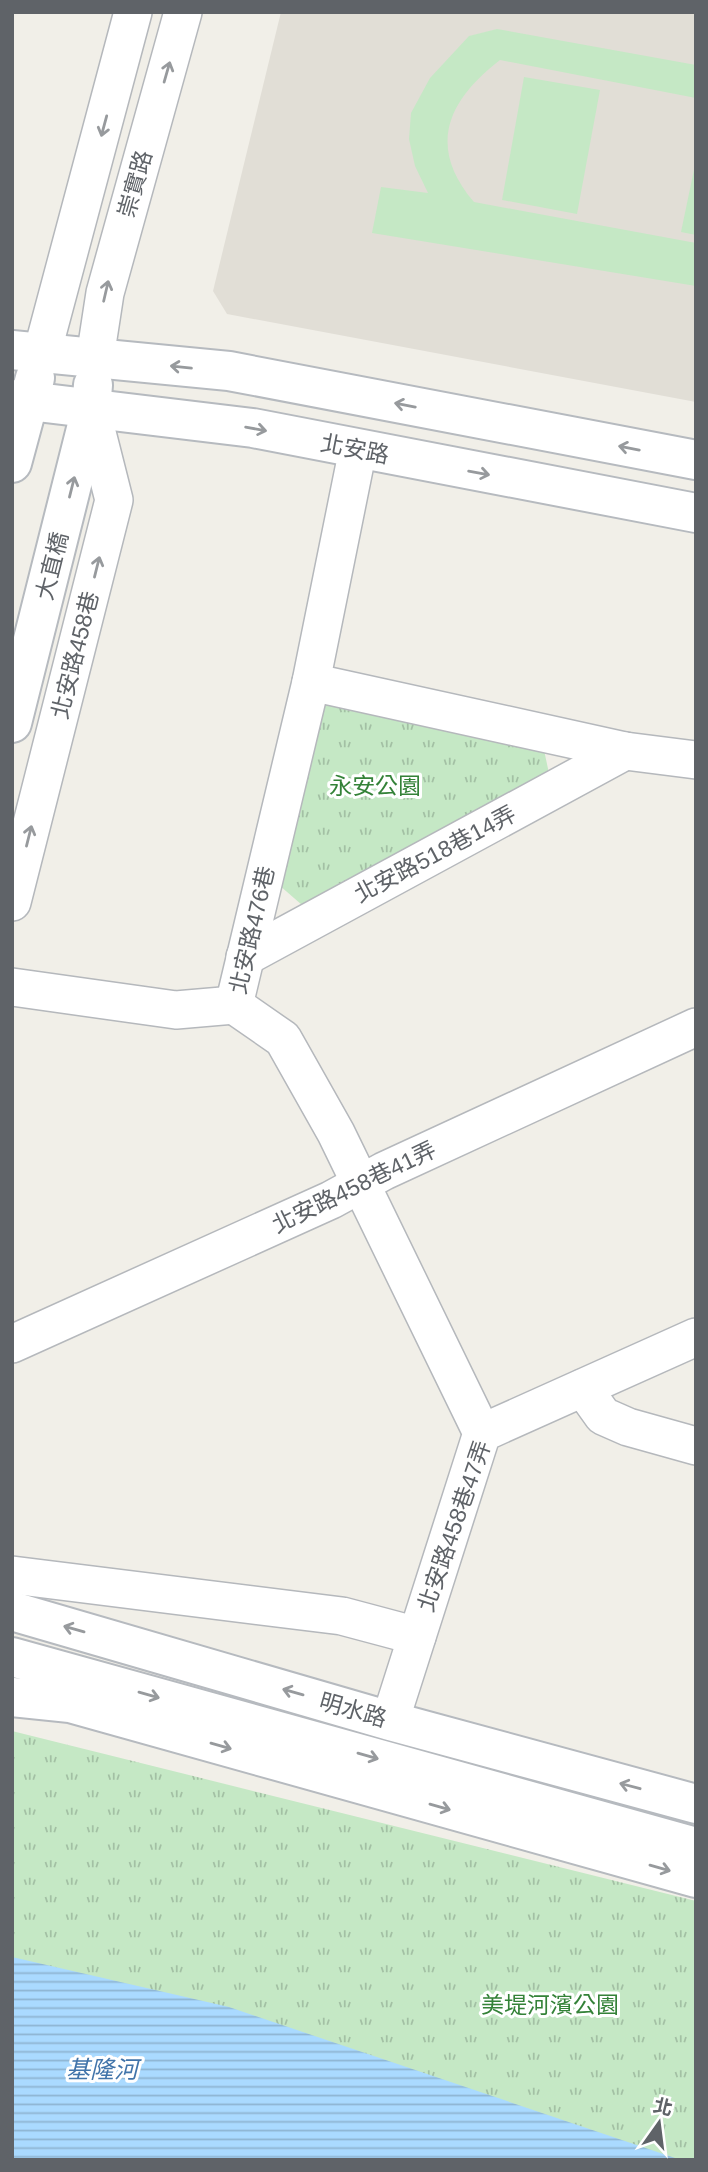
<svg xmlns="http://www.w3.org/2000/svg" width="708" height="2172" viewBox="0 0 708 2172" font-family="Arial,'Noto Sans TC',sans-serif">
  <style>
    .education { fill: #e1ded6 }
    .park { fill: url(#park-tufts) }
    .pitch { fill: #c5e8c5 }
    .water { fill: url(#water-rules) }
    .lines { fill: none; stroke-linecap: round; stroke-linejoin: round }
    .minor-casing { stroke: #b5b8bc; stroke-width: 40 }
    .secondary-casing { stroke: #b6babf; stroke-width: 42 }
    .minor { stroke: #fff; stroke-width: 37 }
    .secondary { stroke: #fff; stroke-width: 38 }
    .oneway { stroke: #979a9d }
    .labels { text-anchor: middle; stroke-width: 6; stroke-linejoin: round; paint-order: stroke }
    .street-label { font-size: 23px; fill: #5f6368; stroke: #fff }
    .park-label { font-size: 23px; fill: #348238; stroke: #fff }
    .water-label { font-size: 24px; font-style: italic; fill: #4174aa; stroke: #fff }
  </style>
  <defs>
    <pattern id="park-tufts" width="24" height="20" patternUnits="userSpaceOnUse" patternTransform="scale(1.75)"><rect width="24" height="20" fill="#c5e8c5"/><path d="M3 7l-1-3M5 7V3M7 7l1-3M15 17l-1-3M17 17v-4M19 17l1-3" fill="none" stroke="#a3c0a4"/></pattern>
    <pattern id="water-rules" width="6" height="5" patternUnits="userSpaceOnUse" patternTransform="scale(1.75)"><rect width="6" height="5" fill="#aadaff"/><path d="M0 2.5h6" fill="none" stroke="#8eb4d2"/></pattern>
  </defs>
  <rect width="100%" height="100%" fill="#f1efe8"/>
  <path class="education" d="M 281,12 L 696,12 L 696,402 L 227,314 L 213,291 Z"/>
  <g class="park">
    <path d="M 319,699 L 544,750 L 550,778 L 302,905 L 279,885 Z"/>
    <path d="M 12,1731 L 696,1901 L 696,2160 L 590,2160 L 12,1982 Z"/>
  </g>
  <g class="pitch">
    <path d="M 497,29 L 696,65 L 696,98 L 500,60 C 447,101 427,147 474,202 L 696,243 L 696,286 L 372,233 L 381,187 L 428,193 L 415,166 L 409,139 L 411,113 L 430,78 L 469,36 Z"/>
    <path d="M 524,77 L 600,90 L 577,214 L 502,200 Z"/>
    <path d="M 696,160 L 696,235 L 681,232 Z"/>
  </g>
  <path class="water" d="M 12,1957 L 229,2007 L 681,2160 L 12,2160 Z"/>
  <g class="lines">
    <defs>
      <g id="minor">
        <path d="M 42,353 L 133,12"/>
        <path d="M 95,358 L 105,293 L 183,12"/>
        <path d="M 358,449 L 311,682 L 234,1005 L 283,1039 L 336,1133 L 482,1433"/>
        <path d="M 311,682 L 625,751 L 696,760"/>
        <path d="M 12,902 L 114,500 L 91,409"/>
        <path d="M 245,957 L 625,751"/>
        <path d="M 12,987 L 176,1010 L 234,1005"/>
        <path d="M 12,1344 L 331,1200 L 384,1171 L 696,1027"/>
        <path d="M 583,1388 L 603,1416 L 628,1427 L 696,1446"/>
        <path d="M 12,1575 L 342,1616 L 417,1636"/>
        <path d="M 390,1721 L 482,1433 L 696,1337"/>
      </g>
      <g id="secondary">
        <path d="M 12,350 L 229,371 L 696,460"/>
        <path d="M 12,399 L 253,428 L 696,513"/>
        <path d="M 12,463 L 35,378"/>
        <path d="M 12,723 L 91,409 L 93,385"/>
        <path d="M 12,1611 L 390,1721 L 696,1804"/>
        <path d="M 12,1657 L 696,1847"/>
        <path d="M 12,1697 L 70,1703 L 696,1878"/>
      </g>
    </defs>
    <use href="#minor" class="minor-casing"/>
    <use href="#secondary" class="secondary-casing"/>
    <use href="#minor" class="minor"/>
    <use href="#secondary" class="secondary"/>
  </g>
  <defs><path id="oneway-shaft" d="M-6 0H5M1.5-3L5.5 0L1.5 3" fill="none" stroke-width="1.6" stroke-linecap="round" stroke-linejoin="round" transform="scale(1.75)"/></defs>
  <g class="oneway">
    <use href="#oneway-shaft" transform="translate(167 72) rotate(-74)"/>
    <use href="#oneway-shaft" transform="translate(104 126) rotate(105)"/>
    <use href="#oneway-shaft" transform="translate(106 291) rotate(-77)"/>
    <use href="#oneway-shaft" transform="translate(181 367) rotate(-174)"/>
    <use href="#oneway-shaft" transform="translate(405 405) rotate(-169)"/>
    <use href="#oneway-shaft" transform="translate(256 429) rotate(10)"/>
    <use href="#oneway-shaft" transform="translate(629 448) rotate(-169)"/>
    <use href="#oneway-shaft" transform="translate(479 473) rotate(10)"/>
    <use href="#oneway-shaft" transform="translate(72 487) rotate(-76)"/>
    <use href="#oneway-shaft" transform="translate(97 567) rotate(-76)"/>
    <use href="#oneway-shaft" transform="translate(29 836) rotate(-76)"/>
    <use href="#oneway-shaft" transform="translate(74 1629) rotate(-164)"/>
    <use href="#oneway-shaft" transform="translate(293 1692) rotate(-164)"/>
    <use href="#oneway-shaft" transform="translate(149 1695) rotate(16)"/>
    <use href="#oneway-shaft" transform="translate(221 1746) rotate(16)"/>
    <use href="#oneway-shaft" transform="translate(368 1756) rotate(16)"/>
    <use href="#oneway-shaft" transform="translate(630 1786) rotate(-165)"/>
    <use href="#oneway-shaft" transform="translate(440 1807) rotate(16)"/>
    <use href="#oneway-shaft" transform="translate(660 1868) rotate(16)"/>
  </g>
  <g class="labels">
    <g class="street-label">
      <text transform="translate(135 184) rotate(-74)" y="8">崇實路</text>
      <text transform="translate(355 449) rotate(11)" y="8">北安路</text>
      <text transform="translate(52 566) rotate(-76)" y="8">大直橋</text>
      <text transform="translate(75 655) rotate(-76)" y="8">北安路458巷</text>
      <text transform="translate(435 854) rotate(-28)" y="8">北安路518巷14弄</text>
      <text transform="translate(252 930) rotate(-77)" y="8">北安路476巷</text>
      <text transform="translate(354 1187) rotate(-26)" y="8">北安路458巷41弄</text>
      <text transform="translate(454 1526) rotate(-71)" y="8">北安路458巷47弄</text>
      <text transform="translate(353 1710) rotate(16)" y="8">明水路</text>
    </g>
    <g class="park-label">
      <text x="375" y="794">永安公園</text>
      <text x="550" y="2013">美堤河濱公園</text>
    </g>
    <g class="water-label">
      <text x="102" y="2078">基隆河</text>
    </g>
  </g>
  <rect width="708" height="2172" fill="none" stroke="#5f6368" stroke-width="28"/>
  <g transform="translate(659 2123) rotate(14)" stroke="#ffffff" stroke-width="5" paint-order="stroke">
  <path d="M0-5L12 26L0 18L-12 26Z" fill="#5f6368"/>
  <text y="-10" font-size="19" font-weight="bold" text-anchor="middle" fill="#5f6368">北</text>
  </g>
</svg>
